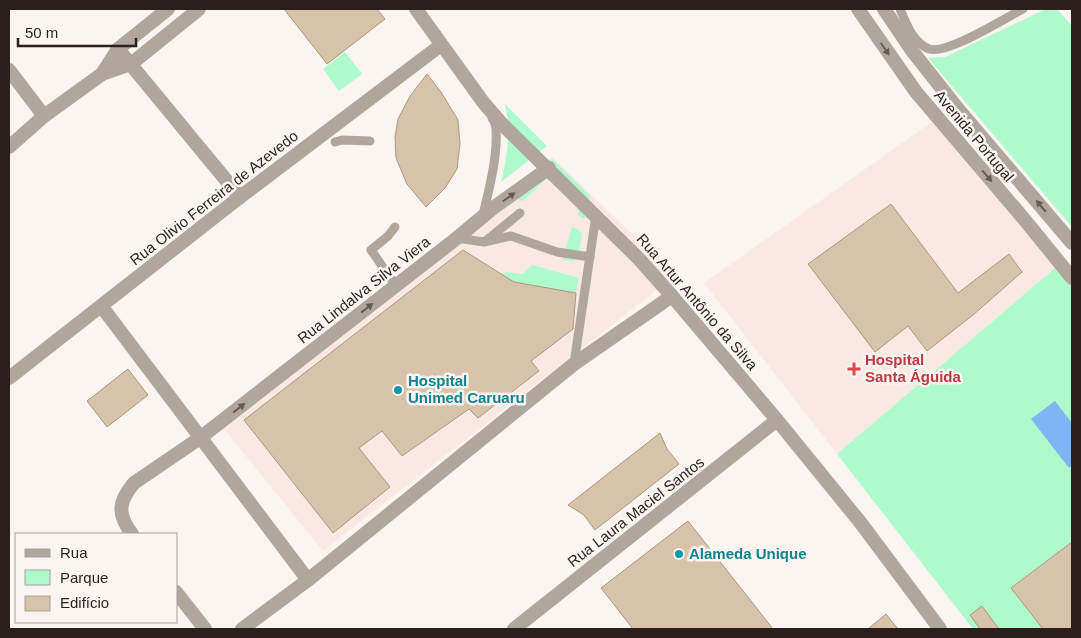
<svg xmlns="http://www.w3.org/2000/svg" width="1081" height="638" viewBox="0 0 1081 638" font-family="Arial,sans-serif">
  <style>
    .built { fill: #fae9e3 }
    .green { fill: #aefacd }
    .water { fill: #7db6f2 }
    .building { fill: #d7c3aa; stroke: #ab9880 }
    .lines { fill: none; stroke-linecap: round; stroke-linejoin: round }
    .service { stroke: #b0a79c; stroke-width: 9 }
    .minor { stroke: #b0a79c; stroke-width: 14 }
    .tertiary { stroke: #b0a79c; stroke-width: 14 }
    .oneway { fill: #675c55 }
    .health-dot { fill: #e0444e; stroke: #fbf4f1; stroke-width: 2 }
    .culture-dot { fill: #0f9aa8; stroke: #fbf4f1; stroke-width: 2 }
    .labels { text-anchor: middle; stroke-width: 5; stroke-linejoin: round; paint-order: stroke }
    .street-label { font-size: 15px; fill: #2c1f1b; stroke: #fbf4f1 }
    .health-label { font-size: 15px; font-weight: bold; fill: #be3a42; stroke: #fbf4f1; text-anchor: start }
    .culture-label { font-size: 15px; font-weight: bold; fill: #0d838f; stroke: #fbf4f1; text-anchor: start }
  </style>
  <rect width="100%" height="100%" fill="#fbf4f1"/>
  <g class="built">
    <path d="M 936,119 L 1061,263 L 837,454 L 704,283 Z"/>
    <path d="M 552,157 L 675,276 L 323,551 L 220,424 Z"/>
  </g>
  <g class="green">
    <path d="M 1046,9 L 1057,9 L 1072,26 L 1072,227 L 928,58 L 945,57 Z"/>
    <path d="M 345,52 L 362,74 L 339,91 L 323,69 Z"/>
    <path d="M 505,104 L 547,146 L 501,182 C 508,153 511,133 505,104 Z"/>
    <path d="M 552,159 L 590,196 L 585,219 L 578,215 L 581,196 L 546,179 L 523,201 L 507,196 Z"/>
    <path d="M 572,227 L 578,229 L 582,234 L 579,253 L 574,261 L 563,260 Z"/>
    <path d="M 1061,263 L 1072,276 L 1072,629 L 973,629 L 837,454 Z"/>
    <path d="M 532,265 L 579,278 L 576,293 L 514,282 L 502,275 L 506,272 L 523,274 Z"/>
  </g>
  <path class="water" d="M 1055,401 L 1072,423 L 1072,465 L 1069,468 L 1031,419 Z"/>
  <g class="building">
    <path d="M 284,9 L 377,9 L 385,19 L 327,64 Z"/>
    <path d="M 427,74 L 441,92 L 458,120 L 460,144 L 457,169 L 445,188 L 426,207 L 407,184 L 396,158 L 395,137 L 398,119 L 410,96 Z"/>
    <path d="M 891,204 L 958,293 L 1009,254 L 1022,272 L 973,315 L 927,351 L 908,326 L 875,352 L 808,264 Z"/>
    <path d="M 463,250 L 514,282 L 576,293 L 573,329 L 531,361 L 539,371 L 478,418 L 469,409 L 402,456 L 382,431 L 359,448 L 390,487 L 333,533 L 244,420 Z"/>
    <path d="M 128,369 L 148,395 L 107,427 L 87,401 Z"/>
    <path d="M 660,433 L 667,449 L 679,464 L 595,530 L 584,515 L 568,505 Z"/>
    <path d="M 688,521 L 773,629 L 633,629 L 601,588 Z"/>
    <path d="M 1072,542 L 1072,629 L 1043,629 L 1011,588 Z"/>
    <path d="M 982,606 L 999,629 L 980,629 L 970,615 Z"/>
    <path d="M 886,614 L 898,629 L 868,629 Z"/>
  </g>
  <g class="lines">
    <g class="service">
      <path d="M 900,9 C 906,23 913,43 929,49 C 947,55 1005,18 1023,9"/>
      <path d="M 335,142 L 342,140 L 370,141"/>
      <path d="M 483,215 C 489,189 498,156 496,129 C 496,125 494,121 492,118"/>
      <path d="M 395,227 L 388,236 L 371,250 L 396,286"/>
      <path d="M 457,238 L 484,242 L 511,236 L 557,252 L 590,257"/>
      <path d="M 487,240 L 520,213"/>
      <path d="M 574,364 L 596,215"/>
    </g>
    <g class="minor">
      <path d="M 416,9 L 483,102 L 502,124 L 639,259 L 672,296 L 777,420 L 860,522 L 940,629"/>
      <path d="M 118,49 L 240,197"/>
      <path d="M 9,70 L 44,116"/>
      <path d="M 102,74 L 118,49 L 168,9"/>
      <path d="M 9,147 L 44,116 L 102,74 L 131,64 L 199,9"/>
      <path d="M 102,307 L 308,580"/>
      <path d="M 9,378 L 240,197 L 441,45"/>
      <path d="M 132,534 C 117,514 118,502 134,483 L 200,438 L 457,238 L 493,208 L 549,168"/>
      <path d="M 176,592 L 205,629"/>
      <path d="M 242,629 L 308,580 L 574,364 L 672,296"/>
      <path d="M 514,629 L 777,420"/>
    </g>
    <g class="tertiary">
      <path d="M 858,9 L 916,92 L 1024,219 L 1072,278"/>
      <path d="M 884,9 L 913,52 L 958,109 L 1072,243"/>
    </g>
  </g>
  <defs><path id="oneway-solid" d="M-6-.8H1V-3.2L6.5 0L1 3.2V.8H-6Z" transform="scale(1.25)"/></defs>
  <g class="oneway">
    <use href="#oneway-solid" transform="translate(885 49) rotate(56)"/>
    <use href="#oneway-solid" transform="translate(987 176) rotate(49)"/>
    <use href="#oneway-solid" transform="translate(509 197) rotate(-35)"/>
    <use href="#oneway-solid" transform="translate(1041 206) rotate(-130)"/>
    <use href="#oneway-solid" transform="translate(367 308) rotate(-38)"/>
    <use href="#oneway-solid" transform="translate(239 408) rotate(-38)"/>
  </g>
  <path class="health-dot" d="M851.5 361.5h5v5h5v5h-5v5h-5v-5h-5v-5h5z"/>
  <g class="culture-dot">
    <circle cx="398" cy="390" r="5"/>
    <circle cx="679" cy="554" r="5"/>
  </g>
  <g class="labels">
    <g class="street-label">
      <text transform="translate(974 136) rotate(50)" y="5">Avenida Portugal</text>
      <text transform="translate(214 198) rotate(-38)" y="5">Rua Olivio Ferreira de Azevedo</text>
      <text transform="translate(364 290) rotate(-38)" y="5">Rua Lindalva Silva Viera</text>
      <text transform="translate(697 302) rotate(49)" y="5">Rua Artur Antônio da Silva</text>
      <text transform="translate(636 512) rotate(-38)" y="5">Rua Laura Maciel Santos</text>
    </g>
    <g class="health-label">
      <text x="865" y="365">Hospital<tspan x="865" dy="17">Santa Águida</tspan></text>
    </g>
    <g class="culture-label">
      <text x="408" y="386">Hospital<tspan x="408" dy="17">Unimed Caruaru</tspan></text>
      <text x="689" y="559">Alameda Unique</text>
    </g>
  </g>
  <rect width="1081" height="638" fill="none" stroke="#2c1f1b" stroke-width="20"/>
  <rect x="15" y="533" width="162" height="90" fill="#fbf4f1" stroke="#a89f9b"/>
  <rect x="25" y="549" width="25" height="8" fill="#b0a79c" stroke="#a89f9b"/>
  <text x="60" y="558" font-size="15" fill="#2c1f1b">Rua</text>
  <rect x="25" y="570" width="25" height="15" fill="#aefacd" stroke="#a89f9b"/>
  <text x="60" y="583" font-size="15" fill="#2c1f1b">Parque</text>
  <rect x="25" y="596" width="25" height="15" fill="#d7c3aa" stroke="#a89f9b"/>
  <text x="60" y="608" font-size="15" fill="#2c1f1b">Edifício</text>
  <path d="M18 38v8h118v-8" fill="none" stroke="#2c1f1b" stroke-width="2.5"/>
  <text x="25" y="38" font-size="15" fill="#2c1f1b" stroke="#fbf4f1" stroke-width="4" paint-order="stroke">50 m</text>
</svg>
